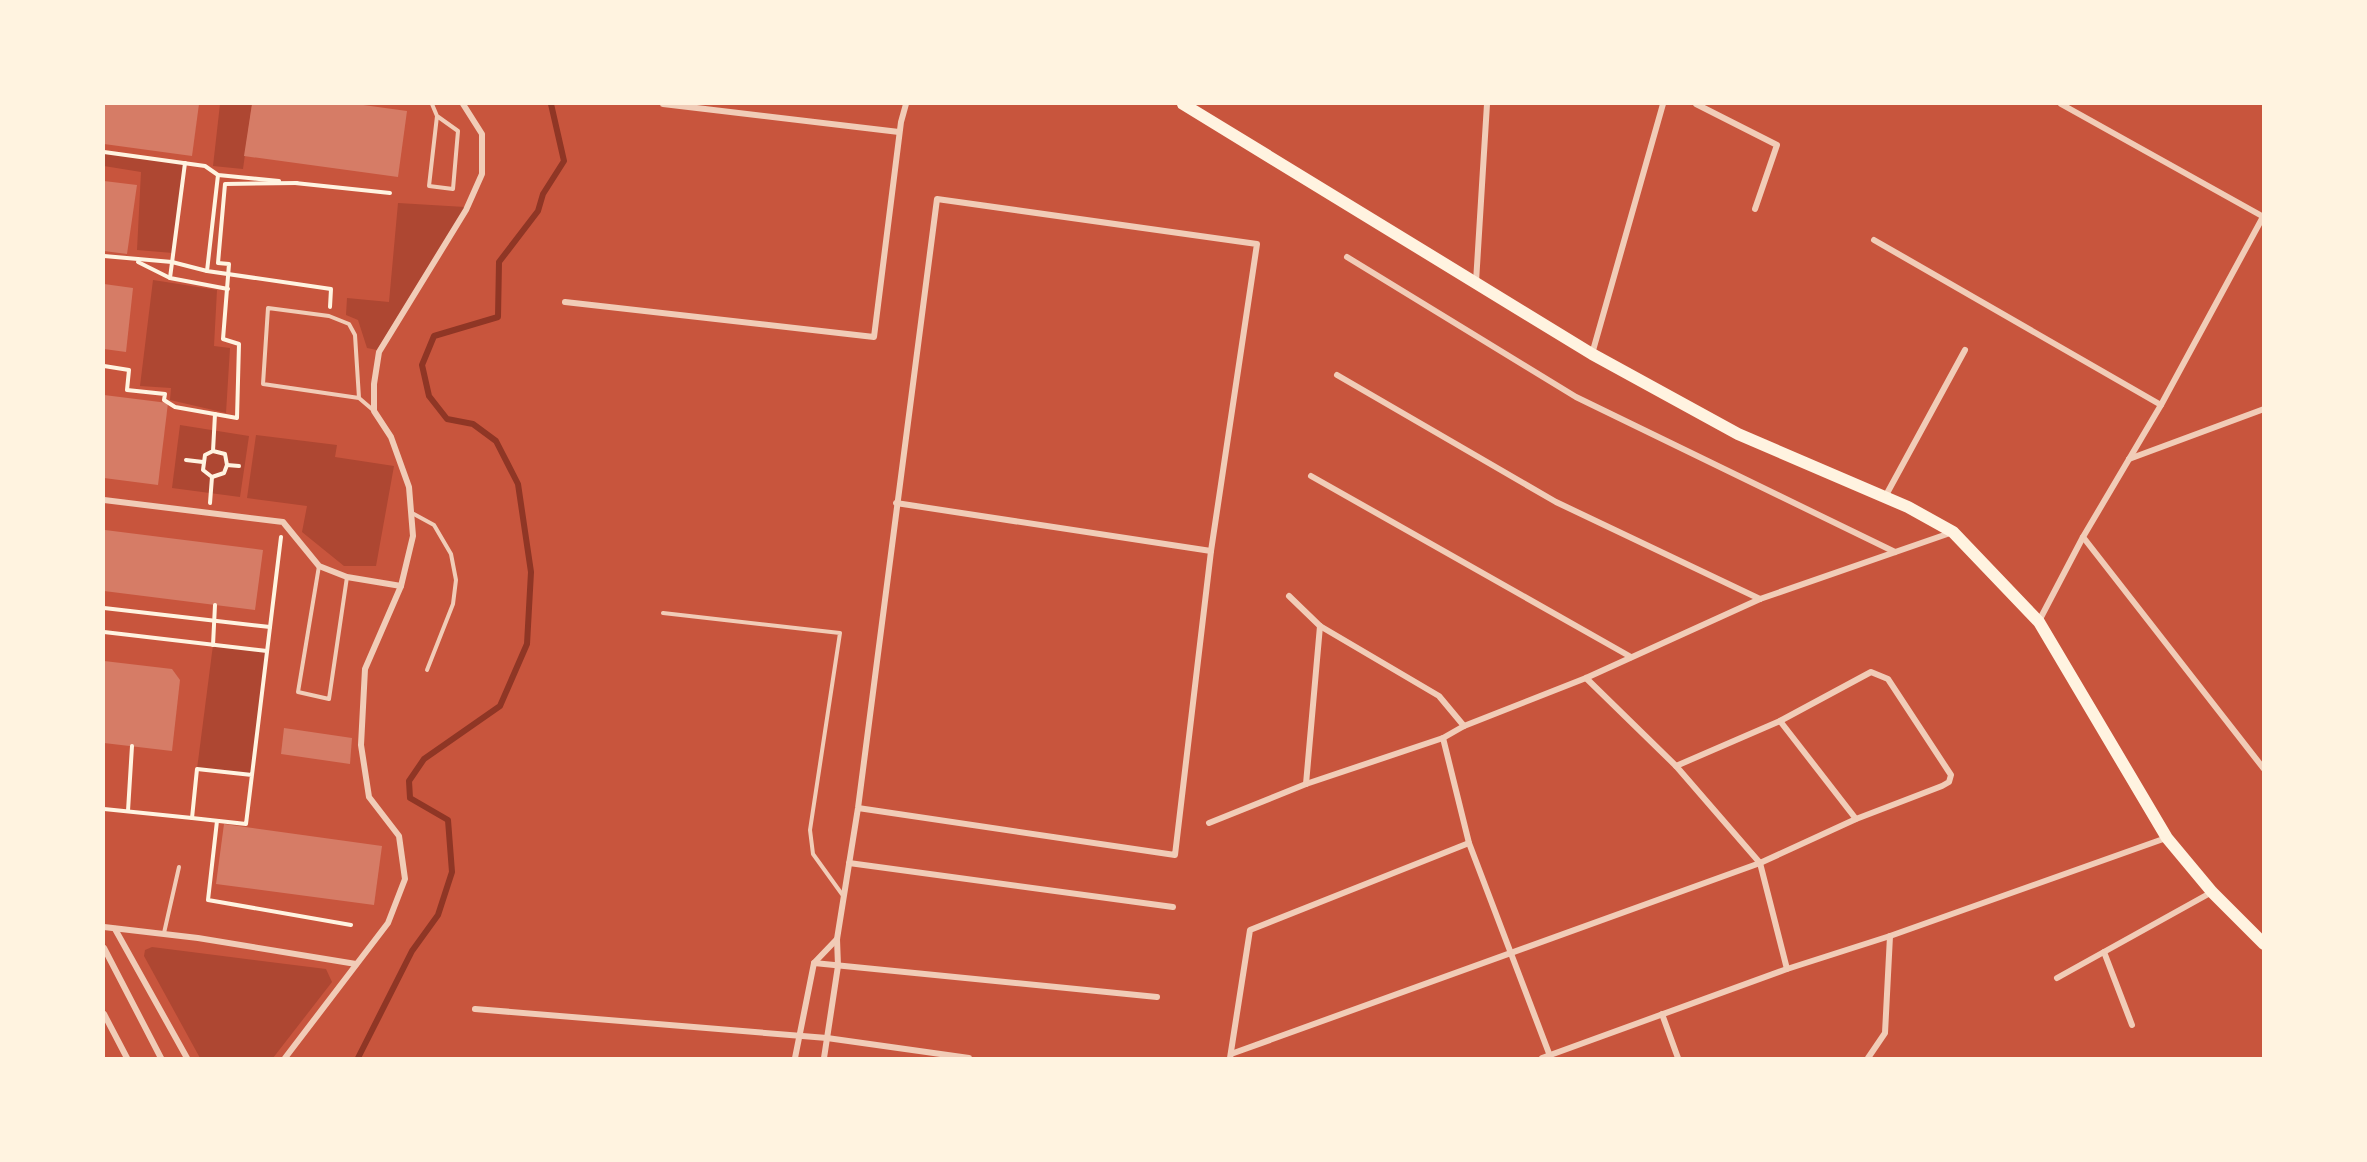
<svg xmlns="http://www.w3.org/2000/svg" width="2367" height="1162" viewBox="0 0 2367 1162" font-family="Inter,sans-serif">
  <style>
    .green { fill: #ae4732 }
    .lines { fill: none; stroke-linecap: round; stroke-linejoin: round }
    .stream { stroke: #8f3625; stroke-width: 6 }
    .building { fill: #d67c66 }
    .path { stroke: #fff3e0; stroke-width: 4 }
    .service { stroke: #f1ccb7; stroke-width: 4 }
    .minor { stroke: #f1ccb7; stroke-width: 6 }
    .secondary { stroke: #fff3e0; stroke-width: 12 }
  </style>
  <rect width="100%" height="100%" fill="#c8553d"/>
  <g class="green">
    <path d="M 220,104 L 252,104 L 243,169 L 213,166 Z"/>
    <path d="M 104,152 L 185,163 L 173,253 L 137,250 L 141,172 L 104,166 Z"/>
    <path d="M 398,203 L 465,207 L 377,350 L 367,348 L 358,320 L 346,315 L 347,298 L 389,302 Z"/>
    <path d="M 153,280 L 217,290 L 214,346 L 230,348 L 226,413 L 170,400 L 171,388 L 140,386 Z"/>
    <path d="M 180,425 L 249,436 L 240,497 L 172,488 Z"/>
    <path d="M 256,435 L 337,445 L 335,457 L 394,466 L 376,566 L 344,566 L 302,532 L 307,506 L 247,498 Z"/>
    <path d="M 213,645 L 267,651 L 252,775 L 197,769 Z"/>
    <path d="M 152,947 L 326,969 L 332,982 L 273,1058 L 200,1058 L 144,956 L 145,950 Z"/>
  </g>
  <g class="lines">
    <path class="stream" d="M 358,1058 L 412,951 L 438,915 L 452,872 L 448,820 L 410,798 L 409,781 L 424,759 L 500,706 L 527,644 L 531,572 L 518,484 L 496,441 L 473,424 L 447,419 L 429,396 L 422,365 L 434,336 L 498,317 L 499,262 L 538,211 L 543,194 L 564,161 L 551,104"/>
  </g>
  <g class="building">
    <path d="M 104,104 L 199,104 L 192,156 L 104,144 Z"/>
    <path d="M 252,104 L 356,104 L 407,111 L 398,177 L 244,156 Z"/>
    <path d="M 104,181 L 137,185 L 127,254 L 104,251 Z"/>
    <path d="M 104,284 L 133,288 L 126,352 L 104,349 Z"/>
    <path d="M 104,395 L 168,403 L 158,485 L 104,478 Z"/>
    <path d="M 105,530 L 263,550 L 255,610 L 104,591 Z"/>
    <path d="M 104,661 L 172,669 L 180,680 L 172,751 L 104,743 Z"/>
    <path d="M 284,728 L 352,738 L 350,764 L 281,754 Z"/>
    <path d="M 224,824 L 382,846 L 374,905 L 216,884 Z"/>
  </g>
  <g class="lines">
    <g class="path">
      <path d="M 104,152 L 205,166 L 218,175 L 279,181"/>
      <path d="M 185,163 L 170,278 L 228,289"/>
      <path d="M 218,175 L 207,271 L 331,289 L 330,307"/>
      <path d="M 295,183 L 390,193"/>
      <path d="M 104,256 L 172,262 L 207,271"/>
      <path d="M 138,262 L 170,278"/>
      <path d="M 104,366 L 129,370 L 127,390 L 165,394 L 164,400 L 175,407 L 237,418 L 239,344 L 223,339 L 229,264 L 218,263 L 225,184 L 297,183"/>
      <path d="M 213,451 L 225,454 L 227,465 L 224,473 L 212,477 L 203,470 L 205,455 L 213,451 L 215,414"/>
      <path d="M 186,460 L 203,462"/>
      <path d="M 227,465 L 239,466"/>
      <path d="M 210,503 L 212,477"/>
      <path d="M 104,608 L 270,627"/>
      <path d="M 104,632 L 267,651"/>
      <path d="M 213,645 L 215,605"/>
      <path d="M 252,775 L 197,769 L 192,818 L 246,824 L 281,537"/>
      <path d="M 104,809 L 192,818"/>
      <path d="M 128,811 L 132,746"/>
      <path d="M 217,821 L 208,900 L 351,925"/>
    </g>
    <g class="service">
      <path d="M 432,104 L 437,116 L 429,186 L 453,189 L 458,131 L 437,116"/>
      <path d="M 359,398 L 355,335 L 349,324 L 329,316 L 268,308 L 263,384 L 359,398 L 373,410"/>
      <path d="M 412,513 L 434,525 L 451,554 L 456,580 L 453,604 L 427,670"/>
      <path d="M 319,566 L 298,692 L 329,699 L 347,577"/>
      <path d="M 663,613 L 840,633 L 810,830 L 813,854 L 844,897"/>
      <path d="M 164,933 L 179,867"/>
    </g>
    <g class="minor">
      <path d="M 663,104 L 899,132"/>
      <path d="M 1696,104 L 1777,145 L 1755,209"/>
      <path d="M 2061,104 L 2262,216"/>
      <path d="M 1874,240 L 2161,405"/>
      <path d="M 1347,257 L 1576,397 L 1895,552"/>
      <path d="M 1476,282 L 1487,104"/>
      <path d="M 565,302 L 874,337 L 901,122 L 906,104"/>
      <path d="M 1592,354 L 1663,104"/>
      <path d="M 1337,375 L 1556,502 L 1760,599"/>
      <path d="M 2129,459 L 2264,409"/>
      <path d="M 1311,476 L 1631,657"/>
      <path d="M 1885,497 L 1965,350"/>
      <path d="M 104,500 L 283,522 L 319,566 L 347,577 L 401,586"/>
      <path d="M 896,503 L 1211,551"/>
      <path d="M 2083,537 L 2264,769"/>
      <path d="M 1289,596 L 1320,626 L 1439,696 L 1464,726"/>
      <path d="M 2039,621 L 2083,537 L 2161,405 L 2264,215"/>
      <path d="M 1586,678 L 1676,766 L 1760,863 L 1787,969"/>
      <path d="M 1780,721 L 1856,819"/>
      <path d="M 1443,738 L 1469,843 L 1550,1056"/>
      <path d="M 1306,784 L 1320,626"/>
      <path d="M 1209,823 L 1306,784 L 1443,738 L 1464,726 L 1586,678 L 1760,599 L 1953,532"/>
      <path d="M 849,863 L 1173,907"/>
      <path d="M 104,927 L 198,938 L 356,964"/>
      <path d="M 115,929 L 187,1058"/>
      <path d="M 104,948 L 161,1058"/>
      <path d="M 2104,952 L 2132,1025"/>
      <path d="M 814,963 L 1157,997"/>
      <path d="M 2057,978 L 2212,892"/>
      <path d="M 475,1009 L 827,1038 L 969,1058"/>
      <path d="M 104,1014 L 127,1058"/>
      <path d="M 1662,1014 L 1678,1058"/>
      <path d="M 1231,1054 L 1760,863 L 1856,819 L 1942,786 L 1949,782 L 1951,775 L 1888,679 L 1871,672 L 1780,721 L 1676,766"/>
      <path d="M 285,1058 L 388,923 L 405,879 L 399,836 L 369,797 L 361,745 L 365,669 L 401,586 L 413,536 L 409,487 L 391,437 L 374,411 L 374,384 L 379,352 L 466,210 L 482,174 L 482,134 L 463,104"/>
      <path d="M 795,1058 L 814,963 L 837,939"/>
      <path d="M 824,1058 L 838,966 L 837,939 L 858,808 L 937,199 L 1257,244 L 1211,551 L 1175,855 L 858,808"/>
      <path d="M 1230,1058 L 1250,930 L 1469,843"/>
      <path d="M 1542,1058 L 1787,969 L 1890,936 L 2166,838"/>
      <path d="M 1868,1058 L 1885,1033 L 1890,936"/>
    </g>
    <path class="secondary" d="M 1183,104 L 1592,354 L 1738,434 L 1908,507 L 1953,532 L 2039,622 L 2167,838 L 2212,892 L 2264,944"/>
  </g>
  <rect width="2367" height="1162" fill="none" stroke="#fff3e0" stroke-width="210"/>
</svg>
